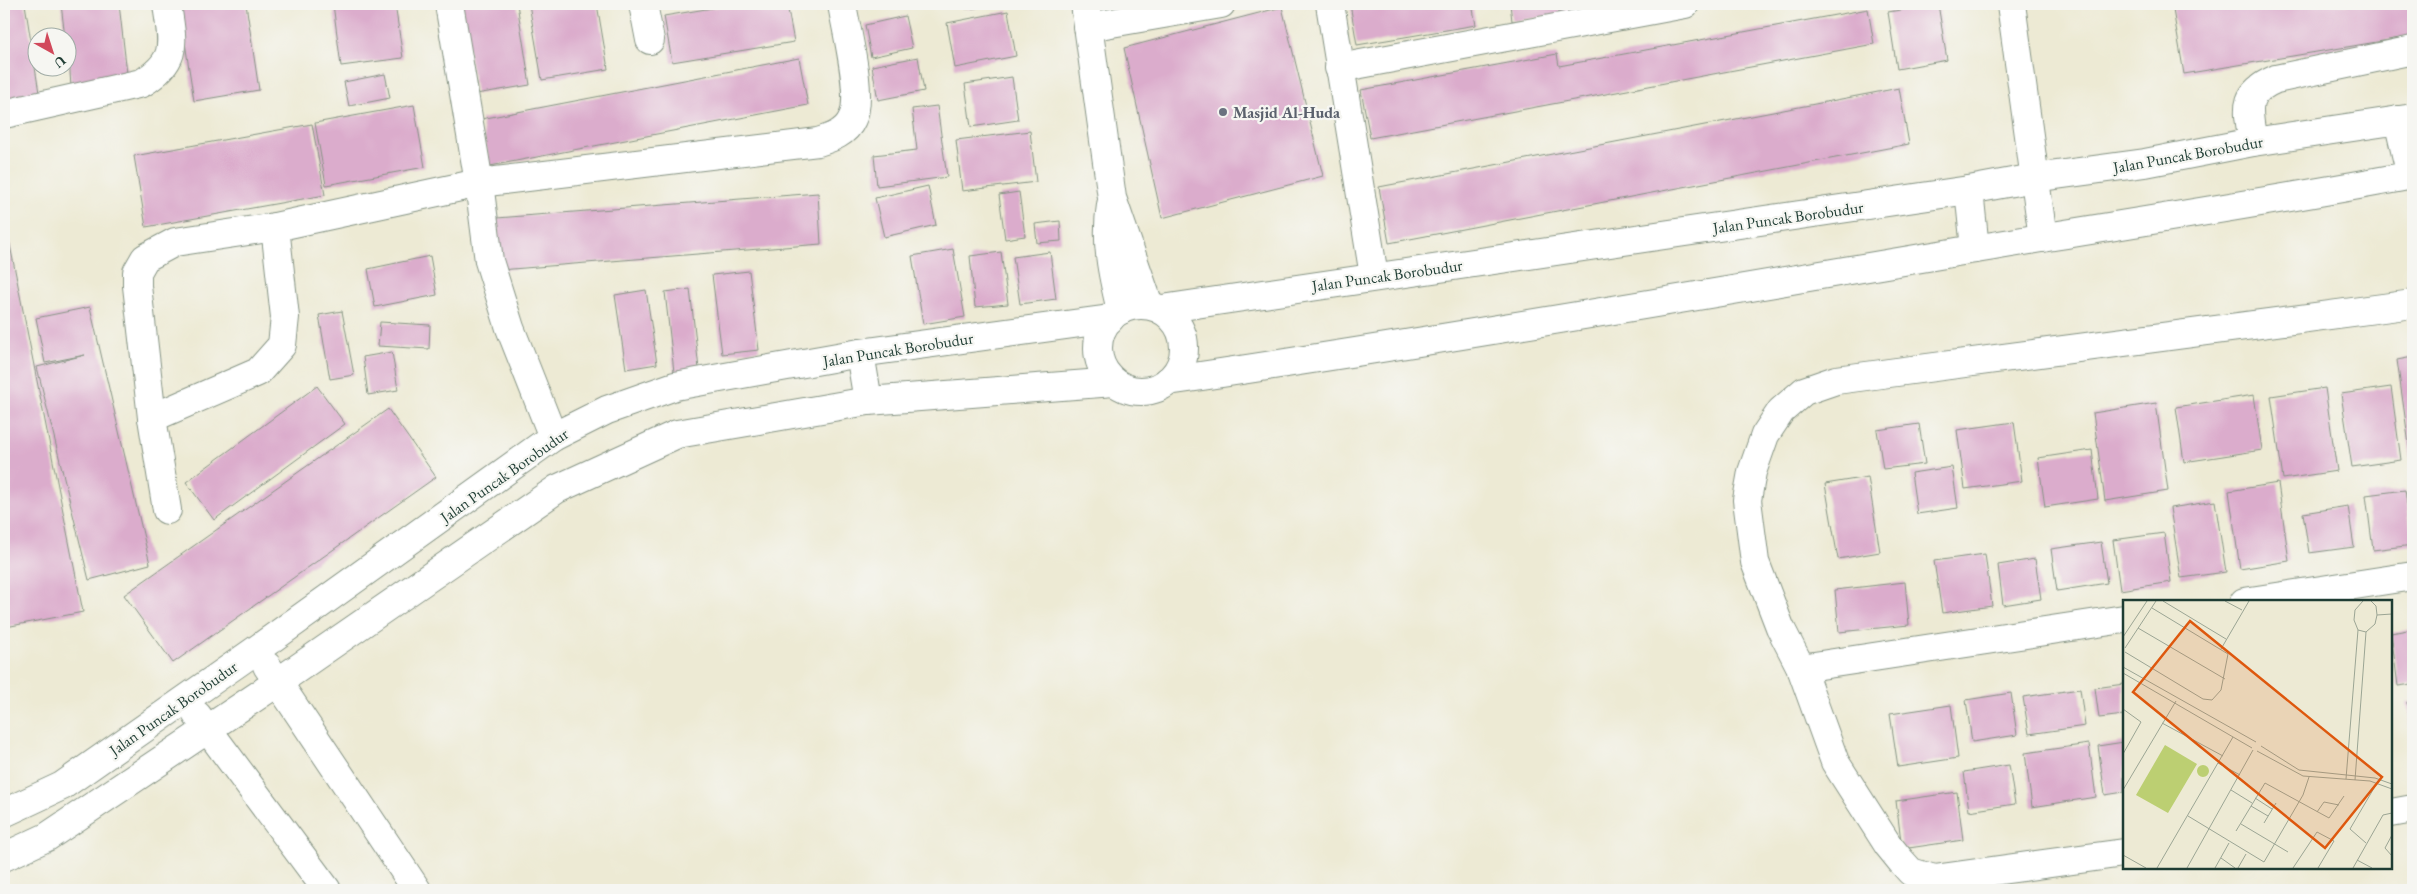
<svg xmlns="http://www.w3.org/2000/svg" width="2417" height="894" viewBox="0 0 2417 894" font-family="'EB Garamond',serif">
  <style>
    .building { fill: #dbaccc }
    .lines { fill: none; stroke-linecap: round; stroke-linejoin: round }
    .minor-casing { stroke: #869484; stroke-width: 30 }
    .minor { stroke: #fff; stroke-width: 28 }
    .worship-dot { fill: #6b7280; stroke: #f6f6f2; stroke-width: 2 }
    .labels { text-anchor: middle; stroke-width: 4.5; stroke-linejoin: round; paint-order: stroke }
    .worship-label { font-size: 16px; font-weight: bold; fill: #5b616d; stroke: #f6f6f2; text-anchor: start }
    .street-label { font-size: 16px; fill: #1f3d34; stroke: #f6f6f2 }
    .inset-road { fill: none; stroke: #9ba594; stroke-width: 1 }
    .view { fill: #de580e; fill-opacity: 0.15; stroke: #de580e; stroke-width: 2.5 }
    .inset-edge { fill: none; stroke: #1f3d34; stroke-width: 2.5 }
  </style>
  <rect width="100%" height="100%" fill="#f6f6f2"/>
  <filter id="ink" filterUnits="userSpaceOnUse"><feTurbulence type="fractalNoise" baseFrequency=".02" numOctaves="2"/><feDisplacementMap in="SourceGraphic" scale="10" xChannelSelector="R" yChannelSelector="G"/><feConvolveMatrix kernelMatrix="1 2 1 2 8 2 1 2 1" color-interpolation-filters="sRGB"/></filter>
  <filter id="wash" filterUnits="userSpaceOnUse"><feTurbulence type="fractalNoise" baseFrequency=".0096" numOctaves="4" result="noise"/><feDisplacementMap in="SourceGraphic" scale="20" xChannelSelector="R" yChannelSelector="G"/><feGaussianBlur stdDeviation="1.12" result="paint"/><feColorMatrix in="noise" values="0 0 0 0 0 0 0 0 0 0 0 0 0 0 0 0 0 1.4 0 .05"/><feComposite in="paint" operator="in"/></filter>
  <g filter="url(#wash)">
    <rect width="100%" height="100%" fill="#edead4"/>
    <g id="blocks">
      <g class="building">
        <path d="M 4,4 L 25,4 L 40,99 L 4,105 Z"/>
        <path d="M 61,4 L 119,4 L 128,82 L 71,88 L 68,38 L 65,38 Z"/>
        <path d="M 179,4 L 246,4 L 259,90 L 194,101 Z"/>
        <path d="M 333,4 L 395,4 L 403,58 L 341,66 Z"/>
        <path d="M 461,4 L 517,4 L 530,85 L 476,94 Z"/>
        <path d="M 529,4 L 597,4 L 608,69 L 542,80 Z"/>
        <path d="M 736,4 L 787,4 L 794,42 L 672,62 L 664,16 Z"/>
        <path d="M 966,4 L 1001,4 L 1001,5 L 966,9 Z"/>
        <path d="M 1350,4 L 1472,4 L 1476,25 L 1357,45 Z"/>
        <path d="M 1510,4 L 1634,4 L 1634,6 L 1512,21 Z"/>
        <path d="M 1938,4 L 1947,60 L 1897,69 L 1888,12 Z"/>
        <path d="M 2172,4 L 2413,4 L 2413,36 L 2184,74 Z"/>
        <path d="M 1282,7 L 1323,176 L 1162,218 L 1124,48 Z"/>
        <path d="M 1868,9 L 1874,44 L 1370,138 L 1361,90 L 1557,54 L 1559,66 Z"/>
        <path d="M 1008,11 L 1016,56 L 955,68 L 947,23 Z"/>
        <path d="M 905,16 L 912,48 L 871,57 L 865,25 Z"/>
        <path d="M 918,57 L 924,91 L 878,100 L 872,66 Z"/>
        <path d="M 799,58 L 808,105 L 490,166 L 481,119 Z"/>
        <path d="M 385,74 L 390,98 L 349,106 L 344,82 Z"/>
        <path d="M 1012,77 L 1018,120 L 971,127 L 965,84 Z"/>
        <path d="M 1899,88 L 1909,144 L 1389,243 L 1379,187 Z"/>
        <path d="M 414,105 L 425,167 L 326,185 L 315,123 Z"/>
        <path d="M 937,106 L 947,177 L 877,186 L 874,155 L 917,150 L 912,109 Z"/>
        <path d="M 312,124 L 325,195 L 146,227 L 134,156 Z"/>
        <path d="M 1030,131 L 1036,182 L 962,191 L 956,140 Z"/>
        <path d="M 928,186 L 936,225 L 884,237 L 875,198 Z"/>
        <path d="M 1019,192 L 1025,236 L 1005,239 L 999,195 Z"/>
        <path d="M 818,193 L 821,244 L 500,270 L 497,218 Z"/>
        <path d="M 1060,221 L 1061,241 L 1037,243 L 1035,224 Z"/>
        <path d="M 7,230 L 83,612 L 6,627 L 4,615 L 4,231 Z"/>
        <path d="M 953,249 L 965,317 L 923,324 L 912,256 Z"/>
        <path d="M 1001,252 L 1008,304 L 975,307 L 970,256 Z"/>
        <path d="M 1050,252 L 1056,299 L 1020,304 L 1013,257 Z"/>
        <path d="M 430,256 L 437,295 L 375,307 L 368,269 Z"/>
        <path d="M 749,271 L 759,350 L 722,354 L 712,275 Z"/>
        <path d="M 690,289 L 699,369 L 674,372 L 665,292 Z"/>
        <path d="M 646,290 L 657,364 L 626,369 L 615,295 Z"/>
        <path d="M 90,307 L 150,564 L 89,580 L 37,367 L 85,355 L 45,363 L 36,318 Z"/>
        <path d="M 342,311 L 354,375 L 330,379 L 319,315 Z"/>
        <path d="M 380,322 L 430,325 L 429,349 L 378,346 Z"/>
        <path d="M 392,352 L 398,390 L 368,395 L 363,357 Z"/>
        <path d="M 2413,357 L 2413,458 L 2411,459 L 2397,360 Z"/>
        <path d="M 317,386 L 345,424 L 214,520 L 186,482 Z"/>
        <path d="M 2391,387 L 2401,460 L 2352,467 L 2341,394 Z"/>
        <path d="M 2325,388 L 2337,471 L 2283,479 L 2271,396 Z"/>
        <path d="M 2254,395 L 2262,450 L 2184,462 L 2176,407 Z"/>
        <path d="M 2156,403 L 2168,491 L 2105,501 L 2093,413 Z"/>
        <path d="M 388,409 L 436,477 L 173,663 L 124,595 Z"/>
        <path d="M 2014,422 L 2022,481 L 1965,489 L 1957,430 Z"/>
        <path d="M 1919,424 L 1925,464 L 1883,469 L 1877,430 Z"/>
        <path d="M 2092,450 L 2098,499 L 2045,507 L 2038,458 Z"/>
        <path d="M 1952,467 L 1958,508 L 1917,514 L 1911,473 Z"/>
        <path d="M 1868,477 L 1880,552 L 1838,559 L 1825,484 Z"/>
        <path d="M 2278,483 L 2289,561 L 2240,569 L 2229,491 Z"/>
        <path d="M 2405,490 L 2413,545 L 2373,550 L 2366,495 Z"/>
        <path d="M 2215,501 L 2226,572 L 2181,578 L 2170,508 Z"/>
        <path d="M 2348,506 L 2354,547 L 2309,553 L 2303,513 Z"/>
        <path d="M 2164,533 L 2171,582 L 2120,590 L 2113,540 Z"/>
        <path d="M 2101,542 L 2107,583 L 2057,591 L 2051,549 Z"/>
        <path d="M 1985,554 L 1992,606 L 1942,613 L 1934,561 Z"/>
        <path d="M 2035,559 L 2041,599 L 2003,605 L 1998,565 Z"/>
        <path d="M 1905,582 L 1909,625 L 1839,632 L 1835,590 Z"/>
        <path d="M 2413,629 L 2413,684 L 2398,686 L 2391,633 Z"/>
        <path d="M 2124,684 L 2124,715 L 2099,718 L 2095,688 Z"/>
        <path d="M 2080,689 L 2085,726 L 2029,734 L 2023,697 Z"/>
        <path d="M 2011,693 L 2017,735 L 1972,742 L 1966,700 Z"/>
        <path d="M 2413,701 L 2413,738 L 2412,738 L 2407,702 Z"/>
        <path d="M 1951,705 L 1958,758 L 1898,767 L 1890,714 Z"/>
        <path d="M 2124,742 L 2124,792 L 2105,795 L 2098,746 Z"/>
        <path d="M 2089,744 L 2096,797 L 2032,807 L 2025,753 Z"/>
        <path d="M 2009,765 L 2015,804 L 1969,811 L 1964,772 Z"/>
        <path d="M 1957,792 L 1963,840 L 1902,849 L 1896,801 Z"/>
      </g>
    </g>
  </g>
  <g filter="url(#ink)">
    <use href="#blocks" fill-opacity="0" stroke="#869484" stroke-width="1"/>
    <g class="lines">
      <defs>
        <g id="minor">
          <path d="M 449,4 L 479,183 L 489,261 L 510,328 L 553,437"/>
          <path d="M 643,4 L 650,40"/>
          <path d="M 1085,4 L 1112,198 L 1149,305"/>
          <path d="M 1330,4 L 1374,276"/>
          <path d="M 2011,4 L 2043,238"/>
          <path d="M 1088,27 L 1221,4"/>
          <path d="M 1339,68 L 1685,4"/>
          <path d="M 4,114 L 142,83 C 180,59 172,43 167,4"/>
          <path d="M 2398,120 L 2411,176"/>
          <path d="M 2253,142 C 2248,110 2241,94 2276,79 L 2413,50"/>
          <path d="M 1969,190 L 1975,249"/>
          <path d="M 1111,205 C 1105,241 1112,274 1121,310"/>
          <circle cx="1141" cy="348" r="43"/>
          <path d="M 1162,309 L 1969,190 L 2034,178 L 2145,163 L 2253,142 L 2413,118"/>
          <path d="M 860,353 L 868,401"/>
          <path d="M 1168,381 C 1436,341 1702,295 1969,250 C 2117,225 2266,203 2413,175"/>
          <path d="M 152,418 L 258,372 L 282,345 L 285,317 L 275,227"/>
          <path d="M 167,510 L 152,418 L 137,286 L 137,272 L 145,258 L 175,242 L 275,227 L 479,183 L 818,142 C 831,138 846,133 852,119 C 864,97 846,30 842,4"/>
          <path d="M 2244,602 L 2413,576"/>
          <path d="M 267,666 L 417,890"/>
          <path d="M 1801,668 L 2124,619"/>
          <path d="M 197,715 L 327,890"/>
          <path d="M 4,813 L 62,786 L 256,650 L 553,437 L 607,410 L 675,386 L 860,353 L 1110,319"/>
          <path d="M 2391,813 L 2413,809"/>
          <path d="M 2124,853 L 1934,879 L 1911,872 L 1901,861 L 1888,845 L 1835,762 L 1801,668 L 1780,627 L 1755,562 L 1747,500 L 1752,472 L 1765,435 L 1781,411 L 1804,391 L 1836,380 L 2413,304"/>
          <path d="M 4,857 L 47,837 L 278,682 L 557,489 L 677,434 L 868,401 L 1114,382"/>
        </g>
      </defs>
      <use href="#minor" class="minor-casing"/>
      <use href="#minor" class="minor"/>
    </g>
  </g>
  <circle class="worship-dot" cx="1223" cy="112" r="5"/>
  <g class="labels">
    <g class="worship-label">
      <text x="1233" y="118">Masjid Al-Huda</text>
    </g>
    <g class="street-label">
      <text transform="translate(2188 154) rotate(-10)" y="6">Jalan Puncak Borobudur</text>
      <text transform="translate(1788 217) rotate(-8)" y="6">Jalan Puncak Borobudur</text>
      <text transform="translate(1387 275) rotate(-8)" y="6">Jalan Puncak Borobudur</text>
      <text transform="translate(898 349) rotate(-9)" y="6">Jalan Puncak Borobudur</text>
      <text transform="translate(504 475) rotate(-35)" y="6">Jalan Puncak Borobudur</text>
      <text transform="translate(173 708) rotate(-35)" y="6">Jalan Puncak Borobudur</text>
    </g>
  </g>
  <g transform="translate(2123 600)">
    <rect width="269" height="269" fill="#edead4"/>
    <path d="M 42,145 L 74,164 L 45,213 L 13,195 ZM74 171a6 6 0 1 1 12 0a6 6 0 1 1-12 0Z" fill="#bccf72"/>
    <path class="inset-road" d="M 40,1 L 103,39M 102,1 L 119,10M 240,1 L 232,10 L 231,20 L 235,30 L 243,32 L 252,24 L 254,15 L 253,6 L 248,1M 254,15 L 269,14M 15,28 L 102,79M 0,37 L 24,1M 2,48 L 33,1M 98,49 L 126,1M 2,52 L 80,99 L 89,100 L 98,90 L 105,54 L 29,8M 0,67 L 133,142M 0,73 L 129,148M 0,109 L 18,122 L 0,154M 39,123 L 100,156M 138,146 L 176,170 L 252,178 L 269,184M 134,151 L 180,176 L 247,181 L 269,189M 95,163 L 117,175M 223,179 L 235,30M 232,180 L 243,32M 0,190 L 53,101M 108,190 L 129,203M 132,198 L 149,209M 128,206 L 145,216M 194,212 L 201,202 L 216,205M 65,216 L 141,262 L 180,195 L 186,177M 141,223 L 153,203M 118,224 L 165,252M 113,231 L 142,183 L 206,218 L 221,196M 269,235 L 262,248 L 269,256M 243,243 L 227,229 L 254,183M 0,255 L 23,268M 98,258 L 112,268M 234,260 L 249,268M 34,268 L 110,137M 64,268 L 130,150M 92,268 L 106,243M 115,268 L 123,254M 170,268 L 194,232 L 211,241 L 195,268M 230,268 L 260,215 L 269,213"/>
    <path class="view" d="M 67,21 L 259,177 L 202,248 L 10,92 Z"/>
    <rect width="269" height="269" class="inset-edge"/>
  </g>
  <rect width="2417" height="894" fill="none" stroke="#f6f6f2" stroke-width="20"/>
  <g transform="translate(52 52) rotate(141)"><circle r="24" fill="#f6f6f2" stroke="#a0aca6"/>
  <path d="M0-4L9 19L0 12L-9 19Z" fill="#d1495b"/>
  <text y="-8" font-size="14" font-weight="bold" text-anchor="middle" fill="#1f3d34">U</text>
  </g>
</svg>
